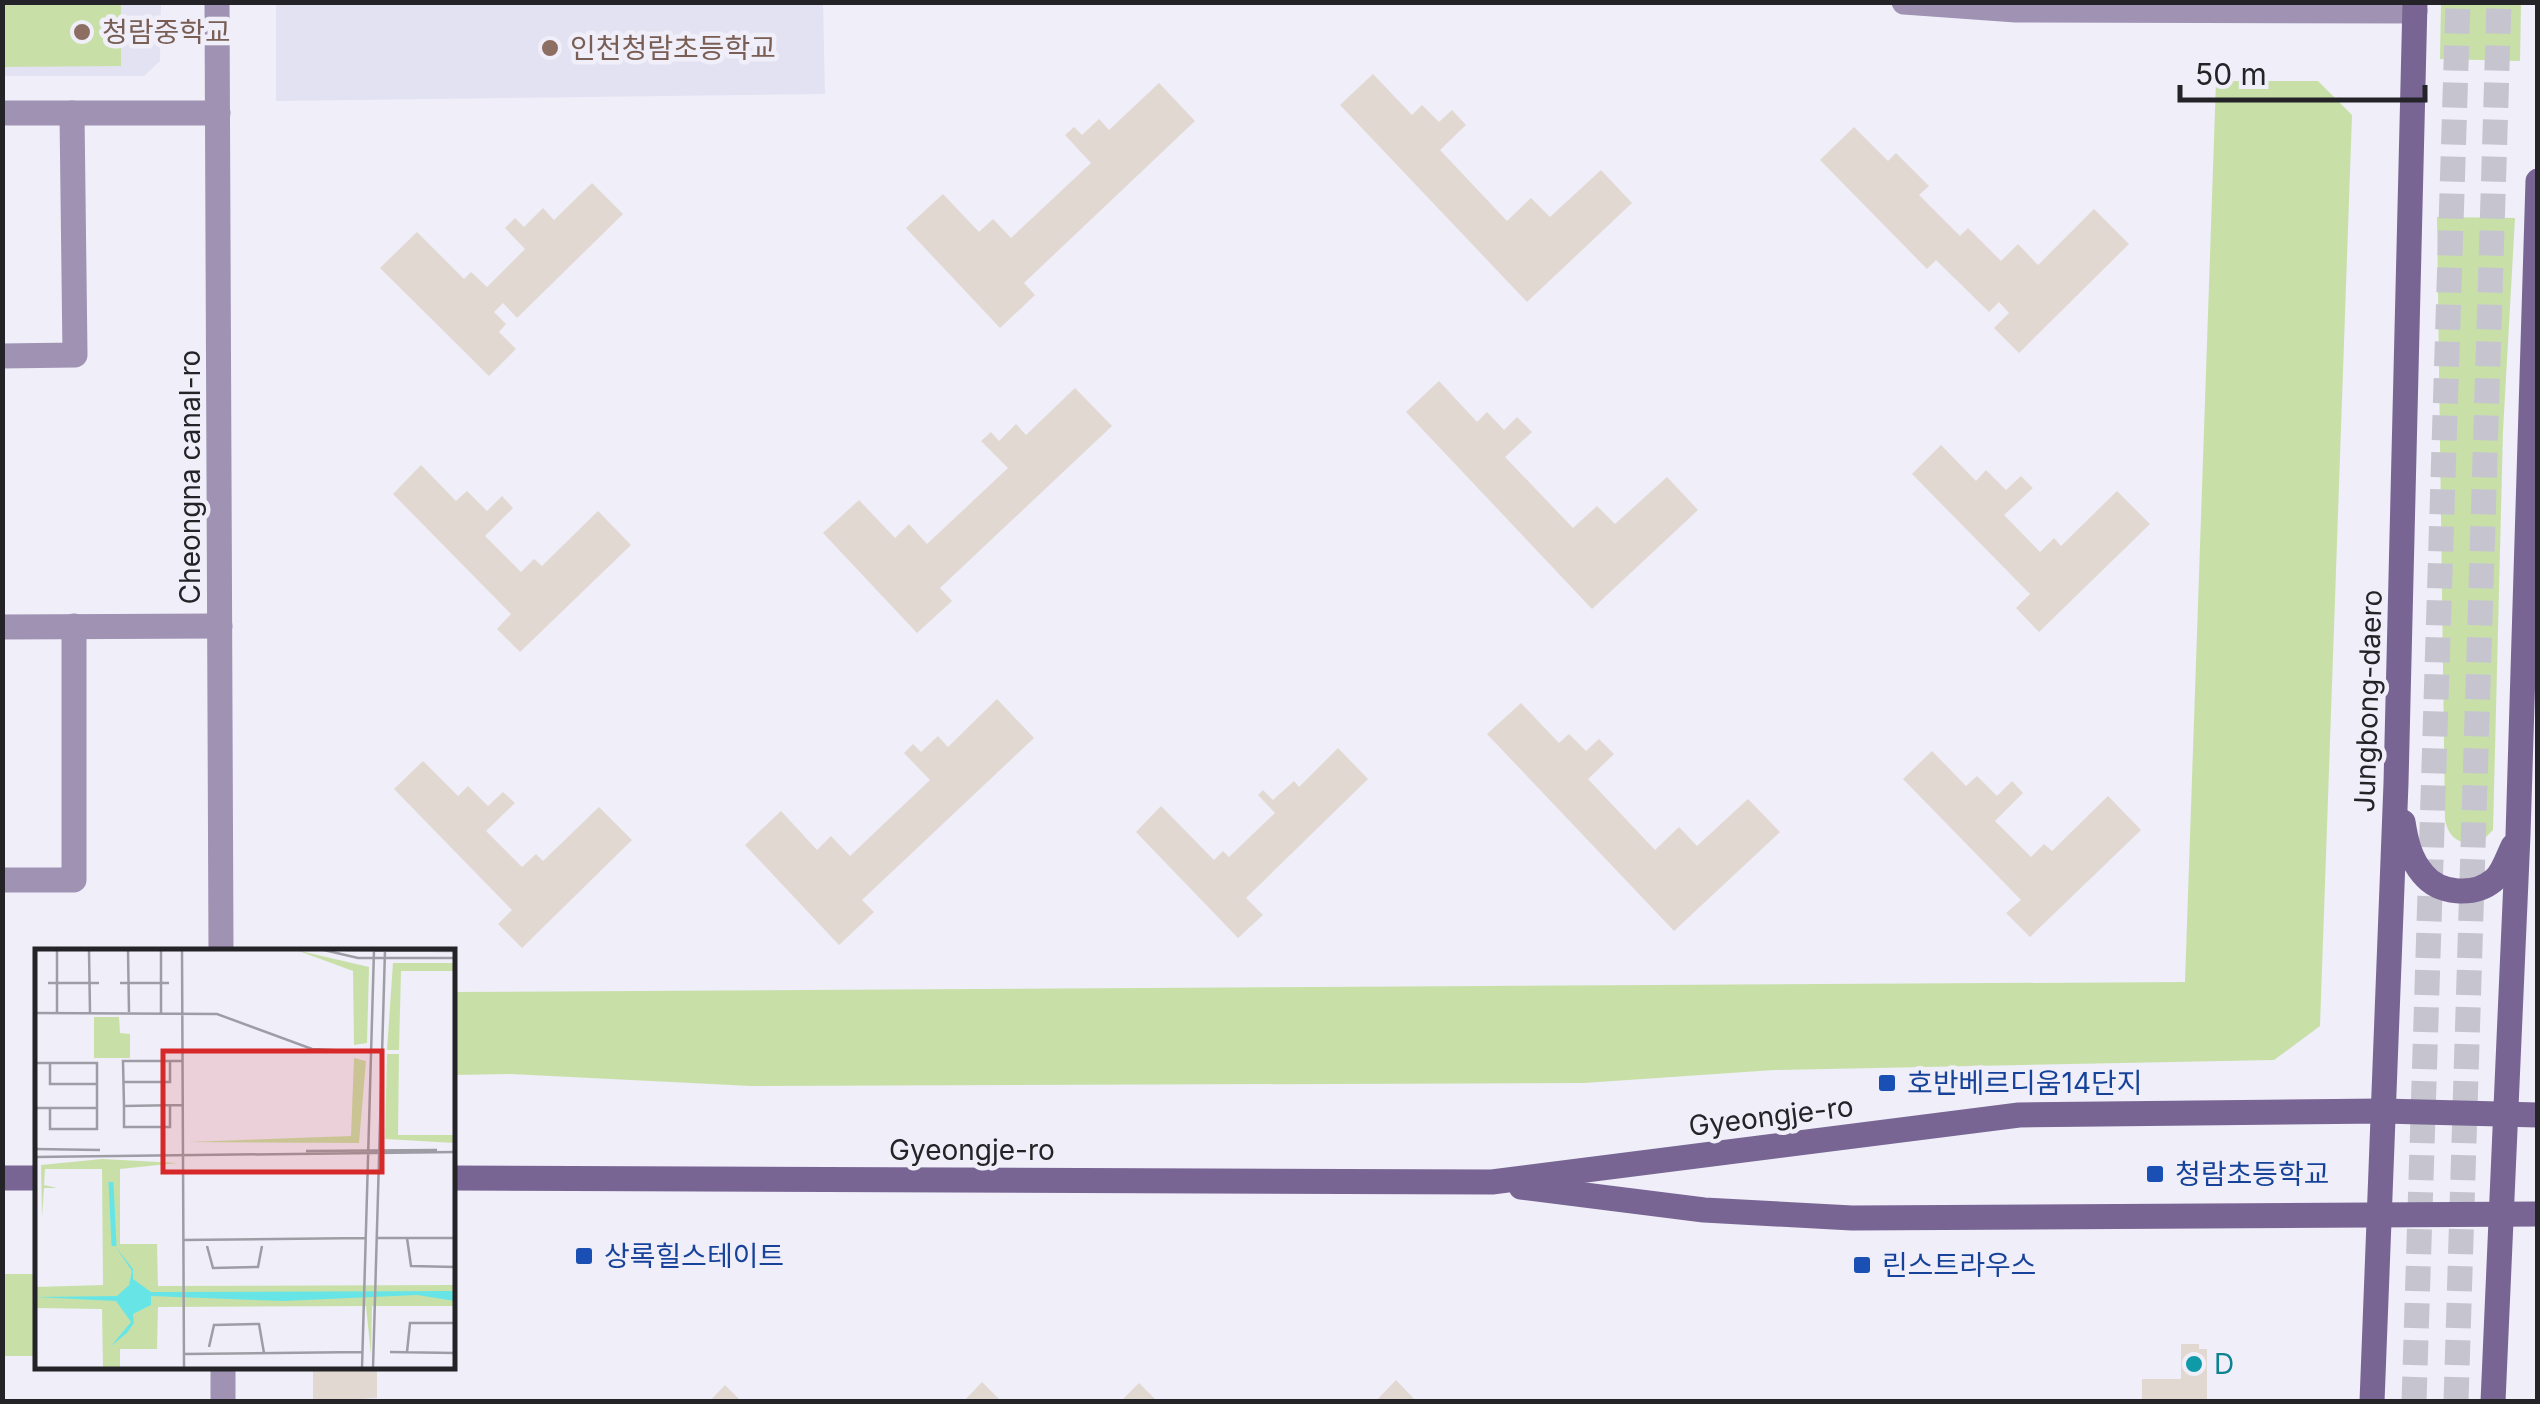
<svg xmlns="http://www.w3.org/2000/svg" width="2540" height="1404" viewBox="0 0 2540 1404" font-family="Inter,'Noto Sans KR',sans-serif">
  <style>
    .built { fill: #e3e2f3 }
    .green { fill: #c8e0a8 }
    .building { fill: #e1d8d1 }
    .lines { fill: none; stroke-linecap: round; stroke-linejoin: round }
    .secondary-tunnel { stroke: #c6c5cf; stroke-width: 25; stroke-dasharray: 25 12; stroke-linecap: butt }
    .street { stroke: #9f92b3; stroke-width: 25 }
    .secondary { stroke: #786594; stroke-width: 25 }
    .education-dot { fill: #8d6e63; stroke: #efeef9; stroke-width: 4 }
    .transit-dot { fill: #1a4fb4; stroke: #efeef9; stroke-width: 4 }
    .culture-dot { fill: #0f9aa8; stroke: #efeef9; stroke-width: 4 }
    .labels { text-anchor: middle; stroke-width: 9; stroke-linejoin: round; paint-order: stroke }
    .education-label { font-size: 28px; fill: #785e54; stroke: #efeef9; text-anchor: start }
    .street-label { font-size: 28px; fill: #242327; stroke: #efeef9 }
    .transit-label { font-size: 28px; fill: #164399; stroke: #efeef9; text-anchor: start }
    .culture-label { font-size: 28px; fill: #0d838f; stroke: #efeef9; text-anchor: start }
    .inset-river { fill: none; stroke: #67e5e6; stroke-width: 5 }
    .inset-road { fill: none; stroke: #9e9da5; stroke-width: 2.5 }
    .view { fill: #d62828; fill-opacity: 0.15; stroke: #d62828; stroke-width: 5 }
    .inset-edge { fill: none; stroke: #242327; stroke-width: 5 }
  </style>
  <rect width="100%" height="100%" fill="#efeef9"/>
  <g class="built">
    <path d="M 2,3 L 161,3 L 160,61 L 144,76 L 3,76 Z"/>
    <path d="M 276,3 L 823,3 L 825,94 L 276,101 Z"/>
  </g>
  <g class="green">
    <path d="M 2,3 L 121,3 L 121,66 L 3,67 Z"/>
    <path d="M 2441,3 L 2521,3 L 2520,61 L 2440,59 Z"/>
    <path d="M 2216,81 L 2318,81 L 2352,115 L 2320,1026 L 2274,1060 L 1774,1070 L 1584,1083 L 751,1086 L 510,1074 L 453,1075 L 453,992 L 2185,982 Z"/>
    <path d="M 2437,217 L 2515,218 L 2503,431 L 2493,830 L 2479,844 C 2460,844 2449,839 2445,820 Z"/>
    <rect x="3" y="1274" width="34" height="82"/>
  </g>
  <g class="building">
    <path d="M 1373,74 L 1412,115 L 1422,105 L 1439,122 L 1452,110 L 1466,125 L 1440,150 L 1507,221 L 1531,198 L 1550,217 L 1601,170 L 1632,203 L 1527,302 L 1340,105 Z"/>
    <path d="M 1159,83 L 1195,121 L 1024,283 L 1035,295 L 1000,328 L 906,228 L 943,194 L 979,232 L 993,219 L 1011,238 L 1091,163 L 1065,135 L 1074,127 L 1082,135 L 1099,119 L 1109,130 Z"/>
    <path d="M 1854,127 L 1888,161 L 1896,153 L 1929,186 L 1919,195 L 1960,236 L 1968,228 L 2001,261 L 2018,244 L 2038,265 L 2094,209 L 2129,244 L 2019,353 L 1994,328 L 2009,313 L 1999,302 L 1989,312 L 1936,260 L 1927,269 L 1820,160 Z"/>
    <path d="M 592,183 L 623,214 L 517,318 L 503,303 L 494,312 L 506,324 L 499,332 L 516,349 L 489,376 L 380,268 L 417,232 L 464,279 L 471,272 L 487,287 L 525,249 L 505,228 L 515,218 L 524,227 L 543,208 L 554,220 Z"/>
    <path d="M 1439,381 L 1477,422 L 1487,412 L 1504,430 L 1517,417 L 1532,432 L 1505,457 L 1573,528 L 1597,506 L 1615,524 L 1667,477 L 1698,510 L 1592,609 L 1406,412 Z"/>
    <path d="M 1075,388 L 1112,426 L 940,588 L 952,601 L 917,633 L 823,533 L 859,500 L 895,538 L 909,524 L 927,544 L 1008,468 L 981,441 L 991,432 L 999,441 L 1016,424 L 1026,435 Z"/>
    <path d="M 1941,445 L 1976,481 L 1986,470 L 2006,490 L 2021,476 L 2033,488 L 2004,515 L 2040,552 L 2054,538 L 2061,546 L 2117,491 L 2150,524 L 2039,632 L 2016,608 L 2030,594 L 1912,474 Z"/>
    <path d="M 421,465 L 456,501 L 467,491 L 487,511 L 502,496 L 513,508 L 485,536 L 521,572 L 534,559 L 542,566 L 598,511 L 631,545 L 520,652 L 497,629 L 511,614 L 393,494 Z"/>
    <path d="M 997,699 L 1034,738 L 862,900 L 874,912 L 839,945 L 745,845 L 781,811 L 817,850 L 831,836 L 850,856 L 930,780 L 904,753 L 913,744 L 921,752 L 938,736 L 948,747 Z"/>
    <path d="M 1521,703 L 1559,743 L 1569,734 L 1586,751 L 1599,739 L 1614,754 L 1588,779 L 1655,850 L 1679,827 L 1697,846 L 1748,799 L 1780,832 L 1674,931 L 1487,734 Z"/>
    <path d="M 1338,748 L 1368,779 L 1246,898 L 1263,915 L 1238,938 L 1136,832 L 1161,806 L 1214,860 L 1223,851 L 1229,857 L 1275,813 L 1258,795 L 1263,790 L 1273,800 L 1294,781 L 1299,787 Z"/>
    <path d="M 1932,751 L 1966,786 L 1977,776 L 1997,796 L 2012,781 L 2023,793 L 1995,821 L 2031,857 L 2044,844 L 2052,851 L 2108,796 L 2141,830 L 2030,937 L 2006,913 L 2021,900 L 1903,779 Z"/>
    <path d="M 423,761 L 458,796 L 468,786 L 488,806 L 503,792 L 515,803 L 486,831 L 522,867 L 536,854 L 543,861 L 599,807 L 632,840 L 522,948 L 498,924 L 512,910 L 394,789 Z"/>
    <path d="M 2181,1344 L 2199,1344 L 2199,1349 L 2207,1349 L 2207,1402 L 2142,1402 L 2142,1379 L 2181,1379 Z"/>
    <path d="M 313,1366 L 377,1366 L 377,1398 L 313,1402 Z"/>
    <path d="M 1396,1380 L 1417,1402 L 1375,1402 Z"/>
    <path d="M 982,1382 L 1002,1402 L 963,1402 Z"/>
    <path d="M 1139,1383 L 1158,1402 L 1120,1402 Z"/>
    <path d="M 725,1385 L 742,1402 L 709,1402 Z"/>
  </g>
  <g class="lines">
    <g class="secondary-tunnel">
      <path d="M 2414,1402 L 2458,2"/>
      <path d="M 2456,1402 L 2499,2"/>
    </g>
    <g class="street">
      <path d="M 217,2 L 221,952"/>
      <path d="M 1904,2 L 2016,10 L 2415,11"/>
      <path d="M 2,113 L 218,113"/>
      <path d="M 2,356 L 75,355 L 72,113"/>
      <path d="M 2,627 L 220,626"/>
      <path d="M 2,880 L 74,880 L 74,626"/>
      <path d="M 223,1366 L 223,1402"/>
    </g>
    <g class="secondary">
      <path d="M 2403,822 C 2406,841 2410,859 2423,874 C 2439,894 2474,897 2494,880 C 2503,873 2508,856 2513,846"/>
      <path d="M 2,1178 L 38,1178"/>
      <path d="M 452,1178 L 1492,1182 L 2019,1115 L 2383,1111 L 2538,1115"/>
      <path d="M 1521,1187 L 1704,1210 L 1852,1218 L 2538,1214"/>
      <path d="M 2372,1402 L 2396,783 L 2415,2"/>
      <path d="M 2493,1402 L 2518,835 L 2538,181"/>
    </g>
  </g>
  <g class="education-dot">
    <circle cx="82" cy="32" r="10"/>
    <circle cx="550" cy="48" r="10"/>
  </g>
  <g class="transit-dot">
    <rect x="1877" y="1073" width="20" height="20" rx="5"/>
    <rect x="2145" y="1164" width="20" height="20" rx="5"/>
    <rect x="574" y="1246" width="20" height="20" rx="5"/>
    <rect x="1852" y="1255" width="20" height="20" rx="5"/>
  </g>
  <circle class="culture-dot" cx="2194" cy="1364" r="10"/>
  <g class="labels">
    <g class="education-label">
      <text x="102" y="42">청람중학교</text>
      <text x="570" y="58">인천청람초등학교</text>
    </g>
    <g class="street-label">
      <text transform="translate(190 477) rotate(-90)" y="10">Cheongna canal-ro</text>
      <text transform="translate(2368 701) rotate(-88)" y="10">Jungbong-daero</text>
      <text transform="translate(1771 1116) rotate(-7)" y="10">Gyeongje-ro</text>
      <text x="972" y="1160">Gyeongje-ro</text>
    </g>
    <g class="transit-label">
      <text x="1907" y="1093">호반베르디움14단지</text>
      <text x="2175" y="1184">청람초등학교</text>
      <text x="604" y="1266">상록힐스테이트</text>
      <text x="1882" y="1275">린스트라우스</text>
    </g>
    <g class="culture-label">
      <text x="2214" y="1374">D</text>
    </g>
  </g>
  <g transform="translate(35 949)">
    <rect width="420" height="420" fill="#efeef9"/>
    <path d="M 261,1 L 334,18 L 332,94 L 319,96 L 318,22 ZM 358,14 L 420,14 L 420,22 L 366,22 L 364,101 L 352,101 ZM 59,68 L 84,68 L 85,84 L 95,85 L 95,109 L 59,109 ZM 352,105 L 364,105 L 363,186 L 420,186 L 420,194 L 350,190 ZM 319,109 L 331,112 L 324,194 L 152,193 L 316,187 ZM 67,210 L 143,214 L 85,220 L 85,295 L 122,295 L 123,337 L 420,336 L 420,357 L 337,357 L 336,406 L 331,357 L 123,358 L 122,400 L 85,400 L 85,419 L 68,419 L 67,360 L 0,359 L 0,338 L 68,336 L 67,220 L 10,220 L 9,236 L 22,239 L 9,239 L 7,268 L 6,216 Z" fill="#c8e0a8"/>
    <path d="M 80,297 L 98,320 L 98,330 L 116,343 L 420,342 L 420,352 L 382,346 L 248,352 L 116,347 L 116,356 L 98,365 L 99,374 L 92,384 L 76,397 L 96,373 L 81,352 L 0,348 L 82,347 L 94,336 L 97,322 Z" fill="#67e5e6"/>
    <path class="inset-river" d="M 76,233 L 79,297"/>
    <path class="inset-road" d="M 22,1 L 22,64M 54,1 L 55,64M 93,1 L 94,63M 126,1 L 126,64M 147,1 L 149,419M 289,1 L 323,9 L 420,9M 311,1 L 420,2M 13,34 L 64,34M 85,34 L 134,34M 0,64 L 182,65 L 277,100 L 336,103M 147,112 L 88,112 L 89,157 L 147,156M 0,114 L 62,114 L 62,159 L 0,159M 15,114 L 15,135 L 62,135M 89,133 L 135,133 L 135,112M 89,157 L 89,178 L 135,178 L 135,156M 15,159 L 15,180 L 62,180 L 62,159M 0,200 L 65,201M 271,202 L 402,201M 0,208 L 420,203M 341,289 L 420,289M 372,289 L 376,317 L 420,318M 148,291 L 330,289M 172,297 L 178,319 L 223,318 L 227,297M 174,398 L 179,376 L 224,375 L 229,404M 355,403 L 420,404M 372,403 L 375,374 L 420,374M 149,405 L 327,403M 327,419 L 339,1M 338,419 L 350,1"/>
    <path class="view" d="M 128,102 L 347,102 L 347,223 L 128,223 Z"/>
    <rect width="420" height="420" class="inset-edge"/>
  </g>
  <rect width="2540" height="1404" fill="none" stroke="#242327" stroke-width="10"/>
  <path d="M2180 85v15h245v-15" fill="none" stroke="#242327" stroke-width="5"/>
  <text x="2195" y="85" font-size="30" fill="#242327" stroke="#efeef9" stroke-width="8" paint-order="stroke">50 m</text>
</svg>
